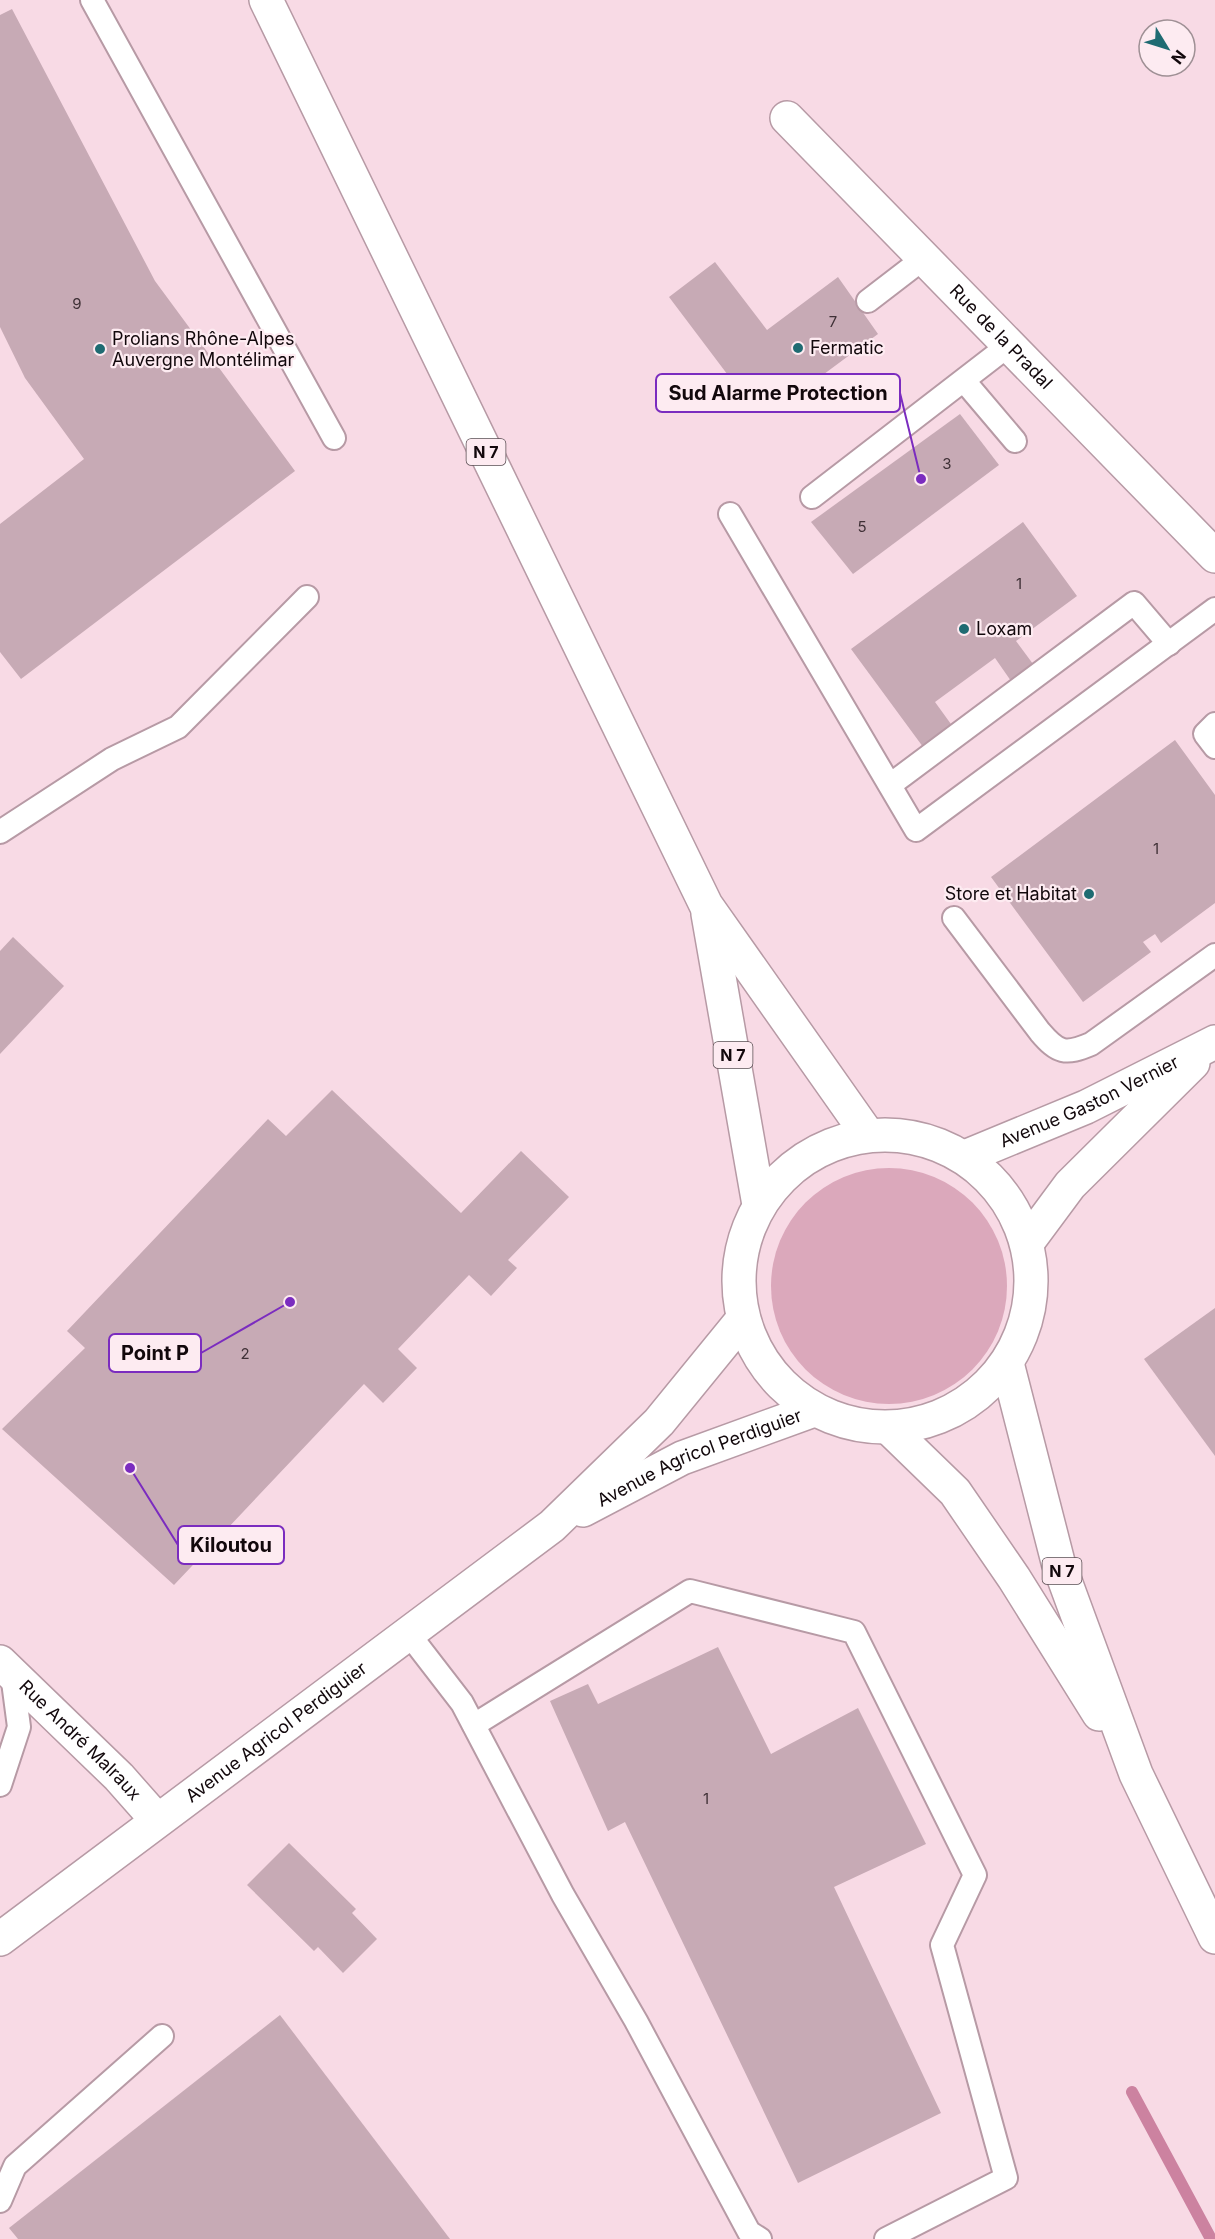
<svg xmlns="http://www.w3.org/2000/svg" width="1215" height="2239" viewBox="0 0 1215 2239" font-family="Inter,sans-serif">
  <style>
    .green { fill: #dba8bb }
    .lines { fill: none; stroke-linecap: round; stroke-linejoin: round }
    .stream { stroke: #cc82a0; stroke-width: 12 }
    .building { fill: #c7aab5 }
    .lane-casing { stroke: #b79aa5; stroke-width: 26 }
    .street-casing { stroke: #b79aa5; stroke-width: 36 }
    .primary-casing { stroke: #b79aa5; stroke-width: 36 }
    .lane { stroke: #fff; stroke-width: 22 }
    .street { stroke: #fff; stroke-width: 33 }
    .primary { stroke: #fff; stroke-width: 33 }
    .poi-dot { fill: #1f6b72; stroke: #fdebf1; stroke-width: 2 }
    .labels { text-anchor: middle; stroke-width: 4.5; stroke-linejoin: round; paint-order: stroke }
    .number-label { font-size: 15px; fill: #3f3036 }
    .shield { fill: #fdebf1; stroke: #584c51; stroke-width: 1.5 }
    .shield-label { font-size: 16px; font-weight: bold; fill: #12080c }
    .street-label { font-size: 18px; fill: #12080c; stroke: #fdebf1 }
    .poi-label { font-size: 18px; fill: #12080c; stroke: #fdebf1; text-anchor: start }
    .leader { fill: none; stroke: #7b2cbf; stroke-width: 2 }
    .callout-dot { fill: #7b2cbf; stroke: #fdebf1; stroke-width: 2 }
    .callout { fill: #fdebf1; stroke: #7b2cbf; stroke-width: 2 }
    .callout-label { font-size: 20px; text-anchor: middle; font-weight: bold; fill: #12080c }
  </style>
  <rect width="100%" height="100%" fill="#f8dae5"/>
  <circle class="green" cx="889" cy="1286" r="118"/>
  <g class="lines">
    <path class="stream" d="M 1132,2092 L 1211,2239"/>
  </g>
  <g class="building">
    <path d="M 12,9 L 155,281 L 295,471 L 21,679 L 0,652 L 0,524 L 84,459 L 25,378 L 0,327 L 0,15 Z"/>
    <path d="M 715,262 L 767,330 L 838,277 L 878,334 L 785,403 L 778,394 L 755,411 L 669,297 Z"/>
    <path d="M 960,414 L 999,465 L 853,574 L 811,522 Z"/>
    <path d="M 1023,522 L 1077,596 L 1016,641 L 1033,664 L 1011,681 L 995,658 L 935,702 L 956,731 L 926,751 L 851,649 Z"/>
    <path d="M 1175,740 L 1215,795 L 1215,903 L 1161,943 L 1155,934 L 1143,942 L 1151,952 L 1083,1002 L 991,877 Z"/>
    <path d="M 13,937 L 64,986 L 0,1054 L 0,951 Z"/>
    <path d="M 332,1090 L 461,1213 L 521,1151 L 569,1197 L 508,1260 L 517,1268 L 491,1296 L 469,1275 L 398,1349 L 417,1368 L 383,1403 L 364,1384 L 174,1585 L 2,1429 L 85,1348 L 67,1331 L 268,1119 L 286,1136 Z"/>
    <path d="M 1215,1308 L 1215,1456 L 1144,1359 Z"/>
    <path d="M 718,1647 L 771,1754 L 858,1708 L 926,1844 L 834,1887 L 941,2113 L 798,2183 L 625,1822 L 608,1831 L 550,1701 L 588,1684 L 598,1704 Z"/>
    <path d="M 289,1843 L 356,1909 L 352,1913 L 377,1939 L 343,1973 L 318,1947 L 314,1951 L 247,1885 Z"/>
    <path d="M 280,2015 L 450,2239 L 18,2239 L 9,2228 Z"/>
  </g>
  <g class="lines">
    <defs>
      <g id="lane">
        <path d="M 92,0 L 334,438"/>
        <path d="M 868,301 L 924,258"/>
        <path d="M 965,382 L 1015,441"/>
        <path d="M 812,497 L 1009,345"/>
        <path d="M 730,514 L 916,830 L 1215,609"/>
        <path d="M 1215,724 L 1205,734 L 1215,747"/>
        <path d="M 890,785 L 1134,603 L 1169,644"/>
        <path d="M 0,832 L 112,759 L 178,727 L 307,597"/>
        <path d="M 954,918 L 1040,1032 C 1058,1053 1065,1055 1091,1044 L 1215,955"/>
        <path d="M 408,1633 L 462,1703 L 563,1895 L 636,2021 L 749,2232 L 760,2239"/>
        <path d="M 474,1725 L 690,1591 L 854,1632 L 975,1875 L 942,1945 L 1006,2178 L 886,2239"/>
        <path d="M 0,1785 L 19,1727 L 12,1674"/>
        <path d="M 0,2201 L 15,2166 L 162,2036"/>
      </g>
      <g id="street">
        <path id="s1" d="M 787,118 L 1215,556"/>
        <path id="s2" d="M 965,1157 L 1086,1107 L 1215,1042"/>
        <path d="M 1027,1243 L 1070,1185 L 1193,1063"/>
        <path id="s3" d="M 583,1510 L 682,1458 L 814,1410"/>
        <path id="s4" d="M 0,1662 L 119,1777 L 157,1820"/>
        <path id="s5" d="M 0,1939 L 552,1526 L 659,1422 L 743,1319"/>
      </g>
      <g id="primary">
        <path d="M 266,0 L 706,905 L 868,1135"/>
        <path d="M 708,914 L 759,1205"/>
        <circle cx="885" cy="1281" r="146"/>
        <path d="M 1007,1363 L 1058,1562 L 1136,1774 L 1215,1937"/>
        <path d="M 889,1428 L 955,1492 L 1014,1578 L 1099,1714"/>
      </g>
    </defs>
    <use href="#lane" class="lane-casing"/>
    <use href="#street" class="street-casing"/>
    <use href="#primary" class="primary-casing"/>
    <use href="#lane" class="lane"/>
    <use href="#street" class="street"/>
    <use href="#primary" class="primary"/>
  </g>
  <g class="poi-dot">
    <circle cx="798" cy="348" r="6"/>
    <circle cx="100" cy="349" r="6"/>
    <circle cx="964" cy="629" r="6"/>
    <circle cx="1089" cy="894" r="6"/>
  </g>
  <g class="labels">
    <g class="number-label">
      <text x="77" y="309">9</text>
      <text x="833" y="327">7</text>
      <text x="947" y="469">3</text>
      <text x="862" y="532">5</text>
      <text x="1019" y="589">1</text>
      <text x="1156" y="854">1</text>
      <text x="245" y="1359">2</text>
      <text x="706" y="1804">1</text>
    </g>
    <g class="shield">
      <rect x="466.5" y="439" width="39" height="26" rx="4.5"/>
      <rect x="713.5" y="1042" width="39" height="26" rx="4.5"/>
      <rect x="1042.5" y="1558" width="39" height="26" rx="4.5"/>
    </g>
    <g class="shield-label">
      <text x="486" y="458">N 7</text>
      <text x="733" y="1061">N 7</text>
      <text x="1062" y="1577">N 7</text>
    </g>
    <g class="street-label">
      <text dy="6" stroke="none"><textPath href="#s1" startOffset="306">Rue de la Pradal</textPath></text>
      <text dy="6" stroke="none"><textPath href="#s2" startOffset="136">Avenue Gaston Vernier</textPath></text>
      <text dy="6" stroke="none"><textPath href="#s3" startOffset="128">Avenue Agricol Perdiguier</textPath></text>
      <text dy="6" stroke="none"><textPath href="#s5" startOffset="345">Avenue Agricol Perdiguier</textPath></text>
      <text dy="6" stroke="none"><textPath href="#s4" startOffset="112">Rue André Malraux</textPath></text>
    </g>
    <g class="poi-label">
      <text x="112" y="345">Prolians Rhône-Alpes<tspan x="112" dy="21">Auvergne Montélimar</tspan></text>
      <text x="810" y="354">Fermatic</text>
      <text x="976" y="635">Loxam</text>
      <text x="1077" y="900" text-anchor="end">Store et Habitat</text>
    </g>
  </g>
  <path class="leader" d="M921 479L900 393M290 1302L201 1353M130 1468L178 1545"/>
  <g class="callout-dot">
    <circle cx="921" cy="479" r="6"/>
    <circle cx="290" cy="1302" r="6"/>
    <circle cx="130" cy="1468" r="6"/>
  </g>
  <g class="callout">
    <rect x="656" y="374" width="244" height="38" rx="6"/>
    <rect x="109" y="1334" width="92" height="38" rx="6"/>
    <rect x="178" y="1526" width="106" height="38" rx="6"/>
  </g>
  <g class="callout-label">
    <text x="778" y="400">Sud Alarme Protection</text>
    <text x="155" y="1360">Point P</text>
    <text x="231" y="1552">Kiloutou</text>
  </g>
  <g transform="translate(1167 48) rotate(128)"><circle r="28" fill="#fdebf1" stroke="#9f9095" stroke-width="1.5"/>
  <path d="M0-4.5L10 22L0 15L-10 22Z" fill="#1f6b72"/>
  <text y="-9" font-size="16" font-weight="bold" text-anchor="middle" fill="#12080c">N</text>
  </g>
</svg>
